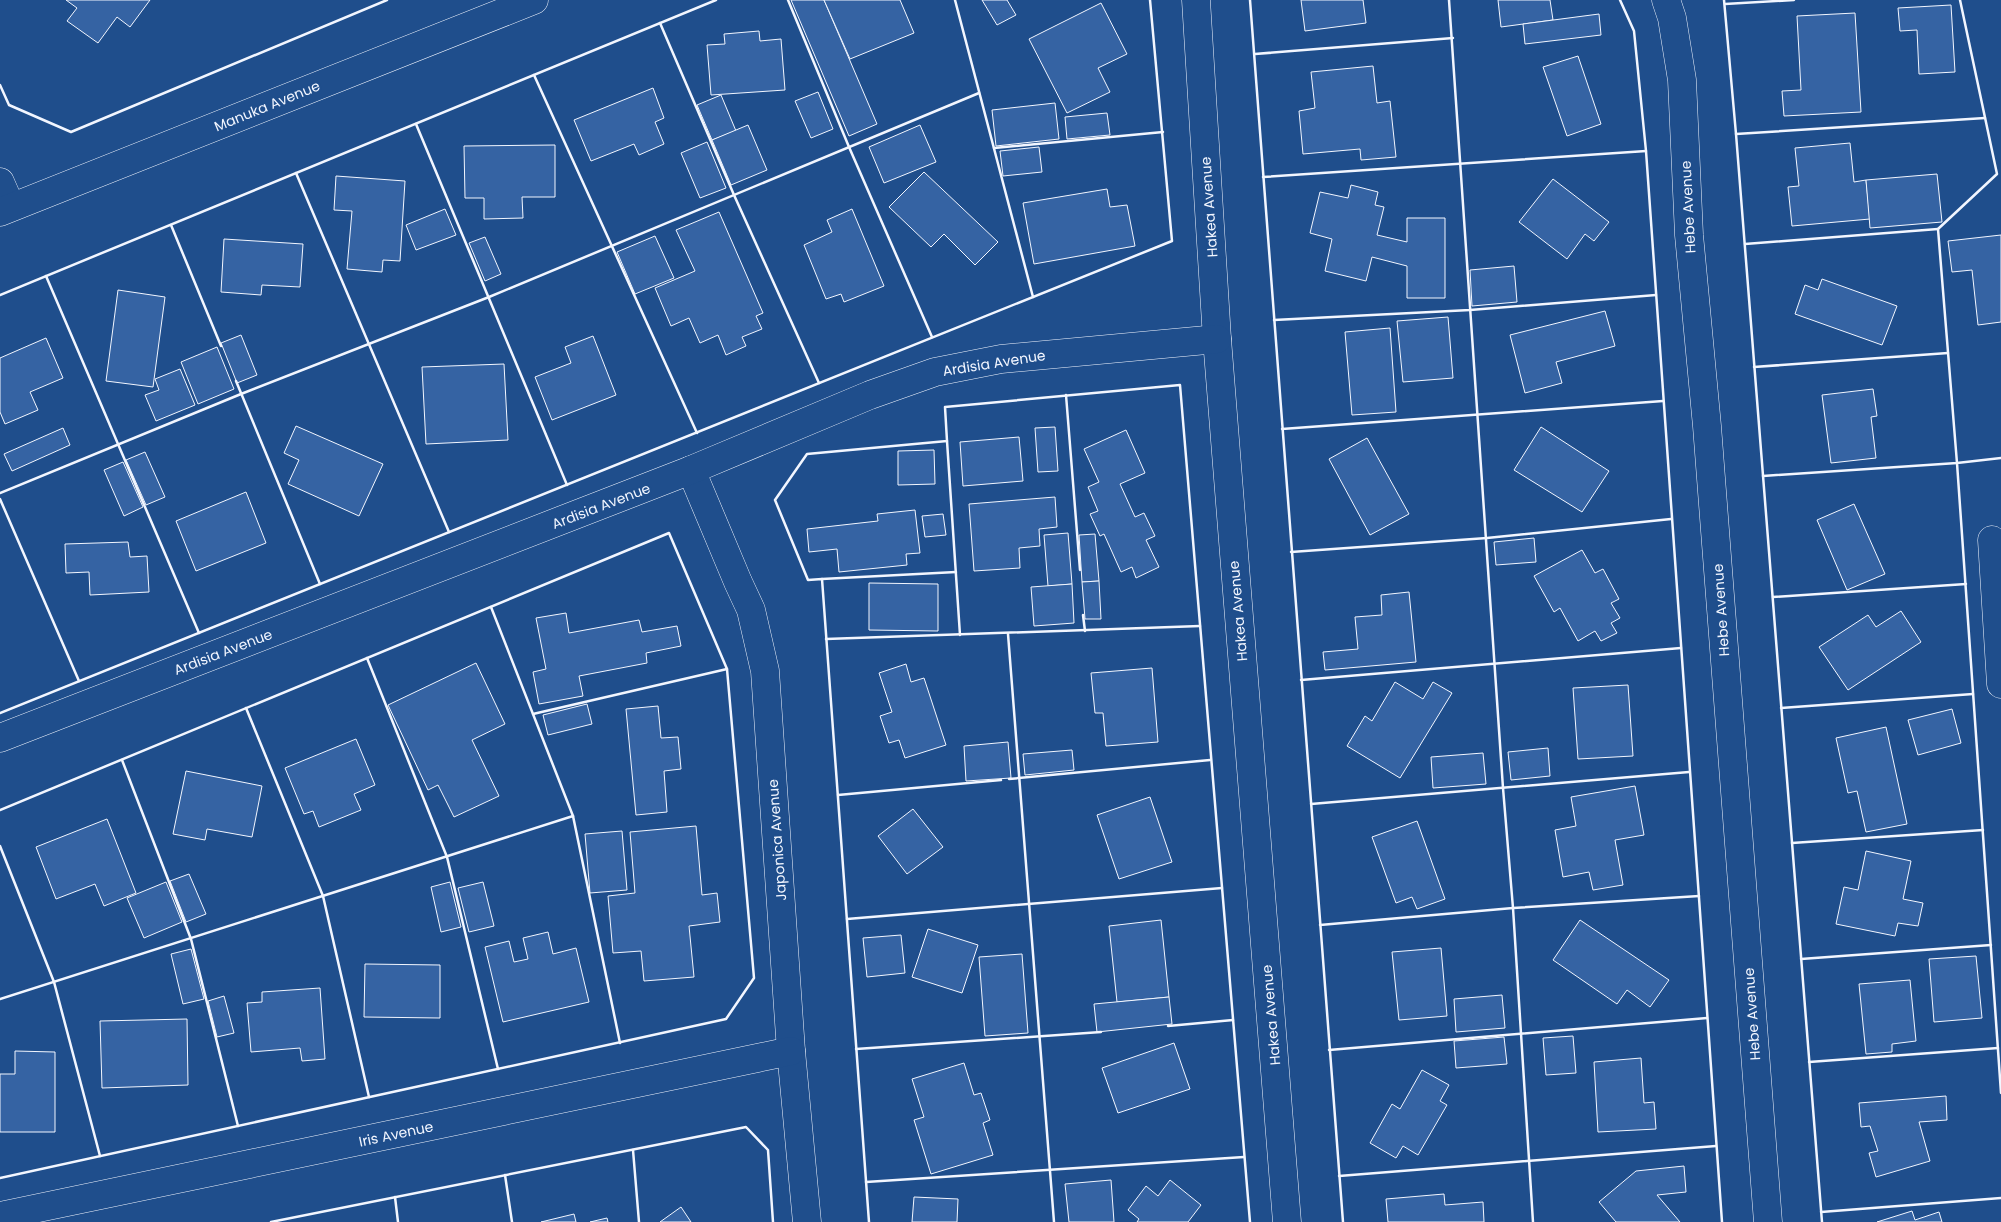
<svg xmlns="http://www.w3.org/2000/svg" width="2001" height="1222" viewBox="0 0 2001 1222" font-family="Poppins,sans-serif">
  <style>
    .building { fill: #3563a3; stroke: #f2f6ff }
    .lines { fill: none; stroke-linecap: round; stroke-linejoin: round }
    .street-casing { stroke: #f2f6ff; stroke-width: 29 }
    .street { stroke: #1f4e8c; stroke-width: 28 }
    .wall { stroke: #f2f6ff; stroke-width: 2.5 }
    .labels { text-anchor: middle; stroke-width: 4; stroke-linejoin: round; paint-order: stroke }
    .street-label { font-size: 14px; fill: #f2f6ff; stroke: #1f4e8c }
  </style>
  <rect width="100%" height="100%" fill="#1f4e8c"/>
  <g class="building">
    <path d="M 66,0 L 150,0 L 130,27 L 117,17 L 98,43 L 67,21 L 77,8 Z"/>
    <path d="M 791,0 L 824,0 L 877,124 L 849,136 Z"/>
    <path d="M 824,0 L 900,0 L 914,33 L 850,59 Z"/>
    <path d="M 982,0 L 1007,0 L 1016,15 L 997,25 Z"/>
    <path d="M 1301,0 L 1363,0 L 1366,23 L 1305,31 Z"/>
    <path d="M 1498,0 L 1550,0 L 1553,20 L 1501,27 Z"/>
    <path d="M 1101,3 L 1127,54 L 1098,68 L 1110,92 L 1067,113 L 1029,39 Z"/>
    <path d="M 1951,5 L 1955,72 L 1919,74 L 1917,30 L 1900,31 L 1898,8 Z"/>
    <path d="M 1855,13 L 1861,112 L 1784,116 L 1782,91 L 1801,90 L 1797,16 Z"/>
    <path d="M 1599,14 L 1601,35 L 1525,44 L 1523,24 Z"/>
    <path d="M 759,31 L 760,41 L 781,39 L 785,90 L 711,95 L 707,45 L 725,44 L 724,34 Z"/>
    <path d="M 1578,56 L 1601,124 L 1567,136 L 1543,67 Z"/>
    <path d="M 1373,66 L 1377,103 L 1390,101 L 1396,157 L 1361,160 L 1360,149 L 1303,154 L 1299,111 L 1315,108 L 1311,72 Z"/>
    <path d="M 653,88 L 664,118 L 655,122 L 664,144 L 639,155 L 634,144 L 591,161 L 574,120 Z"/>
    <path d="M 818,92 L 833,129 L 811,138 L 795,101 Z"/>
    <path d="M 721,95 L 736,131 L 712,140 L 697,105 Z"/>
    <path d="M 1055,103 L 1059,139 L 996,146 L 992,110 Z"/>
    <path d="M 1107,113 L 1110,135 L 1067,139 L 1065,117 Z"/>
    <path d="M 748,125 L 767,170 L 731,185 L 712,140 Z"/>
    <path d="M 920,125 L 936,162 L 884,183 L 869,147 Z"/>
    <path d="M 707,142 L 726,188 L 700,198 L 681,153 Z"/>
    <path d="M 1850,143 L 1854,182 L 1866,180 L 1870,219 L 1792,226 L 1788,187 L 1799,186 L 1795,148 Z"/>
    <path d="M 555,145 L 555,197 L 522,197 L 523,218 L 484,219 L 484,198 L 465,198 L 464,146 Z"/>
    <path d="M 1039,147 L 1042,172 L 1003,176 L 1000,151 Z"/>
    <path d="M 924,172 L 998,242 L 975,265 L 944,234 L 931,247 L 889,207 Z"/>
    <path d="M 1937,174 L 1942,222 L 1870,228 L 1866,180 Z"/>
    <path d="M 336,176 L 405,181 L 400,261 L 383,260 L 382,272 L 347,269 L 352,211 L 334,210 Z"/>
    <path d="M 1553,179 L 1609,222 L 1594,241 L 1585,234 L 1567,259 L 1519,222 Z"/>
    <path d="M 1351,185 L 1378,192 L 1375,205 L 1384,207 L 1377,235 L 1407,242 L 1407,218 L 1445,218 L 1445,298 L 1407,298 L 1407,266 L 1372,257 L 1366,281 L 1325,271 L 1332,239 L 1310,233 L 1320,192 L 1348,198 Z"/>
    <path d="M 1107,189 L 1110,207 L 1127,205 L 1135,246 L 1034,264 L 1023,203 Z"/>
    <path d="M 445,209 L 456,235 L 416,250 L 406,225 Z"/>
    <path d="M 852,209 L 884,286 L 844,302 L 841,294 L 826,299 L 804,245 L 832,232 L 827,220 Z"/>
    <path d="M 719,212 L 763,313 L 756,316 L 762,329 L 742,337 L 746,346 L 726,355 L 718,335 L 700,343 L 689,318 L 671,326 L 655,288 L 695,271 L 676,230 Z"/>
    <path d="M 2001,235 L 2001,322 L 1978,325 L 1972,270 L 1952,272 L 1948,241 Z"/>
    <path d="M 655,236 L 674,278 L 635,294 L 617,252 Z"/>
    <path d="M 485,237 L 501,274 L 485,281 L 469,243 Z"/>
    <path d="M 224,239 L 303,244 L 300,287 L 262,285 L 261,295 L 221,292 Z"/>
    <path d="M 1514,266 L 1517,302 L 1472,306 L 1470,270 Z"/>
    <path d="M 1822,279 L 1897,306 L 1882,345 L 1795,314 L 1805,285 L 1818,290 Z"/>
    <path d="M 118,290 L 165,297 L 153,387 L 106,381 Z"/>
    <path d="M 1605,311 L 1615,346 L 1556,362 L 1562,383 L 1525,393 L 1510,335 Z"/>
    <path d="M 1448,317 L 1453,378 L 1403,382 L 1397,321 Z"/>
    <path d="M 1390,328 L 1396,412 L 1352,415 L 1345,332 Z"/>
    <path d="M 241,335 L 257,375 L 237,383 L 221,343 Z"/>
    <path d="M 593,336 L 616,395 L 552,420 L 535,377 L 571,363 L 565,347 Z"/>
    <path d="M 46,338 L 63,378 L 30,392 L 38,410 L 5,424 L 0,412 L 0,358 Z"/>
    <path d="M 217,347 L 234,389 L 198,404 L 181,362 Z"/>
    <path d="M 504,364 L 508,440 L 426,444 L 422,367 Z"/>
    <path d="M 180,369 L 195,405 L 156,421 L 145,395 L 159,390 L 155,379 Z"/>
    <path d="M 1873,389 L 1877,416 L 1871,417 L 1876,458 L 1831,463 L 1822,395 Z"/>
    <path d="M 296,426 L 383,464 L 359,516 L 288,484 L 299,460 L 284,453 Z"/>
    <path d="M 1055,427 L 1058,471 L 1038,472 L 1035,428 Z"/>
    <path d="M 1541,427 L 1609,471 L 1582,512 L 1514,470 Z"/>
    <path d="M 63,428 L 70,445 L 12,471 L 4,454 Z"/>
    <path d="M 1126,430 L 1145,473 L 1120,484 L 1135,517 L 1144,513 L 1155,536 L 1146,540 L 1159,567 L 1136,578 L 1132,567 L 1121,572 L 1104,534 L 1100,536 L 1090,514 L 1098,511 L 1088,487 L 1099,482 L 1084,449 Z"/>
    <path d="M 1019,437 L 1023,481 L 963,486 L 960,442 Z"/>
    <path d="M 1367,438 L 1409,514 L 1370,535 L 1329,459 Z"/>
    <path d="M 934,450 L 935,484 L 898,485 L 898,451 Z"/>
    <path d="M 145,452 L 165,497 L 146,505 L 126,460 Z"/>
    <path d="M 123,462 L 143,507 L 124,516 L 104,470 Z"/>
    <path d="M 246,492 L 266,543 L 196,571 L 176,521 Z"/>
    <path d="M 1055,497 L 1057,527 L 1039,529 L 1040,546 L 1019,548 L 1020,568 L 974,571 L 969,504 Z"/>
    <path d="M 1854,504 L 1885,574 L 1847,590 L 1817,520 Z"/>
    <path d="M 915,510 L 920,553 L 906,554 L 907,565 L 839,572 L 837,549 L 809,552 L 807,529 L 878,521 L 877,514 Z"/>
    <path d="M 943,514 L 946,535 L 925,537 L 922,516 Z"/>
    <path d="M 1068,533 L 1072,584 L 1048,586 L 1044,535 Z"/>
    <path d="M 1095,534 L 1099,581 L 1082,582 L 1079,535 Z"/>
    <path d="M 1534,538 L 1536,562 L 1496,565 L 1494,542 Z"/>
    <path d="M 128,542 L 130,557 L 147,556 L 149,592 L 90,595 L 89,572 L 66,573 L 65,544 Z"/>
    <path d="M 1582,550 L 1595,573 L 1603,569 L 1619,599 L 1611,603 L 1620,618 L 1611,623 L 1617,633 L 1601,641 L 1595,631 L 1578,641 L 1560,608 L 1554,612 L 1534,576 Z"/>
    <path d="M 1099,581 L 1101,619 L 1085,619 L 1082,582 Z"/>
    <path d="M 869,583 L 938,584 L 938,631 L 869,630 Z"/>
    <path d="M 1072,584 L 1074,623 L 1034,626 L 1031,587 Z"/>
    <path d="M 1409,592 L 1416,662 L 1325,670 L 1323,652 L 1358,649 L 1355,617 L 1382,615 L 1381,595 Z"/>
    <path d="M 1901,611 L 1921,642 L 1848,690 L 1819,647 L 1868,615 L 1876,627 Z"/>
    <path d="M 566,613 L 569,633 L 639,620 L 642,632 L 677,626 L 681,646 L 646,653 L 647,663 L 579,676 L 583,696 L 539,704 L 533,672 L 546,669 L 536,618 Z"/>
    <path d="M 476,663 L 505,724 L 472,740 L 499,796 L 454,817 L 438,785 L 428,790 L 388,705 Z"/>
    <path d="M 906,664 L 911,682 L 924,678 L 946,745 L 905,758 L 899,740 L 889,743 L 880,716 L 892,712 L 879,673 Z"/>
    <path d="M 1152,668 L 1158,742 L 1106,746 L 1103,713 L 1095,713 L 1091,673 Z"/>
    <path d="M 1395,682 L 1423,699 L 1433,682 L 1452,693 L 1400,778 L 1347,746 L 1365,716 L 1372,721 Z"/>
    <path d="M 1628,685 L 1633,756 L 1578,759 L 1573,688 Z"/>
    <path d="M 587,704 L 592,724 L 548,735 L 543,715 Z"/>
    <path d="M 658,706 L 661,738 L 678,737 L 681,769 L 664,771 L 667,812 L 636,815 L 626,709 Z"/>
    <path d="M 1952,709 L 1961,743 L 1918,755 L 1908,720 Z"/>
    <path d="M 1886,727 L 1907,824 L 1866,832 L 1857,791 L 1848,793 L 1836,738 Z"/>
    <path d="M 356,739 L 375,785 L 354,794 L 361,810 L 319,827 L 313,811 L 304,814 L 285,768 Z"/>
    <path d="M 1008,742 L 1011,778 L 966,781 L 964,746 Z"/>
    <path d="M 1548,748 L 1550,776 L 1511,780 L 1508,752 Z"/>
    <path d="M 1072,750 L 1074,770 L 1025,775 L 1023,754 Z"/>
    <path d="M 1483,753 L 1486,784 L 1433,788 L 1431,757 Z"/>
    <path d="M 186,771 L 262,786 L 252,837 L 207,829 L 205,840 L 173,834 Z"/>
    <path d="M 1635,786 L 1644,835 L 1615,840 L 1623,885 L 1593,890 L 1589,872 L 1563,877 L 1555,830 L 1576,826 L 1571,797 Z"/>
    <path d="M 1150,797 L 1172,862 L 1119,879 L 1097,815 Z"/>
    <path d="M 913,809 L 943,847 L 907,874 L 878,836 Z"/>
    <path d="M 107,819 L 136,893 L 104,906 L 95,884 L 56,899 L 36,847 Z"/>
    <path d="M 1417,821 L 1445,899 L 1417,909 L 1412,897 L 1396,903 L 1372,837 Z"/>
    <path d="M 696,826 L 702,895 L 717,893 L 720,922 L 689,926 L 694,977 L 644,981 L 641,951 L 613,953 L 608,896 L 635,893 L 630,832 Z"/>
    <path d="M 622,831 L 627,890 L 590,893 L 585,834 Z"/>
    <path d="M 1866,851 L 1911,861 L 1903,899 L 1923,903 L 1918,926 L 1898,923 L 1895,936 L 1836,924 L 1844,887 L 1858,890 Z"/>
    <path d="M 189,874 L 206,914 L 186,922 L 170,881 Z"/>
    <path d="M 166,882 L 182,922 L 144,938 L 127,898 Z"/>
    <path d="M 450,882 L 461,927 L 441,932 L 431,887 Z"/>
    <path d="M 483,882 L 494,926 L 469,932 L 458,888 Z"/>
    <path d="M 1161,920 L 1169,997 L 1117,1002 L 1109,926 Z"/>
    <path d="M 1580,920 L 1669,980 L 1650,1007 L 1627,990 L 1617,1004 L 1553,960 Z"/>
    <path d="M 928,929 L 978,945 L 962,993 L 912,977 Z"/>
    <path d="M 548,932 L 553,954 L 576,948 L 589,1002 L 503,1022 L 485,947 L 509,941 L 514,962 L 528,959 L 523,938 Z"/>
    <path d="M 901,935 L 905,973 L 867,977 L 863,938 Z"/>
    <path d="M 1441,948 L 1447,1016 L 1399,1020 L 1392,952 Z"/>
    <path d="M 191,949 L 204,999 L 183,1004 L 171,954 Z"/>
    <path d="M 1022,954 L 1028,1033 L 985,1036 L 979,957 Z"/>
    <path d="M 1976,956 L 1982,1018 L 1934,1022 L 1929,959 Z"/>
    <path d="M 365,964 L 440,965 L 440,1018 L 364,1017 Z"/>
    <path d="M 1910,980 L 1916,1041 L 1892,1044 L 1892,1052 L 1866,1054 L 1859,984 Z"/>
    <path d="M 320,988 L 325,1059 L 302,1061 L 300,1048 L 251,1052 L 247,1003 L 262,1002 L 262,992 Z"/>
    <path d="M 1502,995 L 1505,1028 L 1456,1032 L 1454,999 Z"/>
    <path d="M 224,996 L 234,1033 L 217,1037 L 208,1001 Z"/>
    <path d="M 1169,997 L 1172,1024 L 1097,1032 L 1094,1004 Z"/>
    <path d="M 187,1019 L 188,1085 L 102,1088 L 100,1021 Z"/>
    <path d="M 1573,1036 L 1576,1073 L 1546,1075 L 1543,1038 Z"/>
    <path d="M 1504,1037 L 1507,1064 L 1456,1068 L 1454,1041 Z"/>
    <path d="M 1174,1043 L 1190,1089 L 1118,1113 L 1102,1068 Z"/>
    <path d="M 15,1051 L 55,1052 L 55,1132 L 0,1132 L 0,1074 L 15,1074 Z"/>
    <path d="M 1641,1058 L 1644,1103 L 1654,1102 L 1656,1129 L 1598,1132 L 1594,1062 Z"/>
    <path d="M 964,1063 L 974,1095 L 981,1093 L 990,1120 L 983,1123 L 993,1155 L 931,1174 L 914,1120 L 924,1117 L 912,1079 Z"/>
    <path d="M 1422,1070 L 1449,1085 L 1440,1101 L 1447,1105 L 1418,1155 L 1403,1146 L 1396,1158 L 1370,1143 L 1392,1104 L 1400,1109 Z"/>
    <path d="M 1946,1096 L 1947,1120 L 1919,1122 L 1930,1161 L 1876,1177 L 1869,1153 L 1878,1151 L 1870,1126 L 1861,1127 L 1859,1103 Z"/>
    <path d="M 1684,1166 L 1686,1192 L 1657,1195 L 1680,1222 L 1616,1222 L 1599,1202 L 1636,1171 Z"/>
    <path d="M 1111,1180 L 1114,1222 L 1069,1222 L 1065,1184 Z"/>
    <path d="M 1170,1180 L 1201,1205 L 1188,1222 L 1137,1222 L 1139,1219 L 1128,1210 L 1146,1186 L 1158,1196 Z"/>
    <path d="M 1444,1194 L 1445,1205 L 1483,1202 L 1484,1222 L 1388,1222 L 1386,1199 Z"/>
    <path d="M 914,1197 L 958,1199 L 957,1222 L 912,1222 Z"/>
    <path d="M 681,1207 L 691,1222 L 660,1222 Z"/>
    <path d="M 1912,1211 L 1915,1220 L 1939,1212 L 1942,1222 L 1877,1222 Z"/>
    <path d="M 574,1214 L 576,1222 L 541,1222 Z"/>
    <path d="M 607,1218 L 608,1222 L 590,1222 Z"/>
  </g>
  <g class="lines">
    <defs>
      <g id="street">
        <path d="M 1196,0 L 1217,339 L 1287,1222"/>
        <path d="M 1666,0 L 1672,18 L 1682,80 L 1689,235 L 1707,426 L 1768,1222"/>
        <path d="M 0,182 L 11,207"/>
        <path d="M 0,212 L 534,0"/>
        <path d="M 691,470 L 738,582 L 751,610 L 765,671 L 791,1051 L 807,1222"/>
        <path d="M 1992,540 L 2001,684"/>
        <path d="M 0,738 L 691,470 L 870,395 L 935,372 L 1001,359 L 1217,339"/>
        <path d="M 0,1216 L 791,1051"/>
      </g>
    </defs>
    <use href="#street" class="street-casing"/>
    <use href="#street" class="street"/>
    <g class="wall">
      <path d="M 788,0 L 849,147 L 932,337"/>
      <path d="M 955,0 L 1033,297"/>
      <path d="M 1250,0 L 1343,1222"/>
      <path d="M 1449,0 L 1503,788 L 1513,908 L 1533,1222"/>
      <path d="M 1620,0 L 1634,31 L 1646,151 L 1722,1222"/>
      <path d="M 1724,0 L 1736,134 L 1822,1222"/>
      <path d="M 1725,4 L 1794,0"/>
      <path d="M 660,23 L 734,195 L 819,383"/>
      <path d="M 1255,54 L 1453,38"/>
      <path d="M 534,75 L 697,433"/>
      <path d="M 0,85 L 9,105 L 71,132 L 387,0"/>
      <path d="M 416,124 L 567,485"/>
      <path d="M 1736,134 L 1985,118"/>
      <path d="M 994,148 L 1163,132"/>
      <path d="M 296,173 L 449,532"/>
      <path d="M 1263,177 L 1646,151"/>
      <path d="M 171,225 L 221,346"/>
      <path d="M 1745,244 L 1938,229"/>
      <path d="M 46,276 L 199,633"/>
      <path d="M 0,295 L 716,0"/>
      <path d="M 1274,320 L 1470,310 L 1656,295"/>
      <path d="M 1754,367 L 1948,353"/>
      <path d="M 236,381 L 320,584"/>
      <path d="M 1066,395 L 1080,570"/>
      <path d="M 1282,429 L 1663,401"/>
      <path d="M 947,441 L 960,635"/>
      <path d="M 2001,458 L 1957,463 L 2001,1093"/>
      <path d="M 1763,476 L 1957,463 L 1938,229 L 1997,174 L 1960,0"/>
      <path d="M 0,493 L 241,394 L 489,297 L 979,93"/>
      <path d="M 0,499 L 79,681"/>
      <path d="M 1291,552 L 1487,538 L 1671,519"/>
      <path d="M 822,579 L 956,572"/>
      <path d="M 1773,597 L 1966,584"/>
      <path d="M 491,607 L 573,816 L 620,1043"/>
      <path d="M 1083,615 L 1085,631"/>
      <path d="M 1008,634 L 1054,1222"/>
      <path d="M 826,639 L 1200,626"/>
      <path d="M 367,658 L 447,857 L 498,1069"/>
      <path d="M 1301,680 L 1681,648"/>
      <path d="M 246,708 L 323,896 L 369,1097"/>
      <path d="M 1781,708 L 1973,694"/>
      <path d="M 0,713 L 1172,241 L 1150,0"/>
      <path d="M 533,714 L 727,669"/>
      <path d="M 122,760 L 191,939 L 238,1126"/>
      <path d="M 1009,779 L 1210,760"/>
      <path d="M 838,795 L 1001,780"/>
      <path d="M 1311,804 L 1689,772"/>
      <path d="M 0,810 L 669,533 L 727,669 L 754,978 L 726,1019 L 0,1178"/>
      <path d="M 1792,843 L 1983,830"/>
      <path d="M 0,846 L 54,982 L 100,1156"/>
      <path d="M 847,919 L 1222,888"/>
      <path d="M 1320,925 L 1513,908 L 1699,896"/>
      <path d="M 1801,959 L 1991,945"/>
      <path d="M 0,999 L 573,816"/>
      <path d="M 1168,1026 L 1233,1020"/>
      <path d="M 856,1049 L 1101,1032"/>
      <path d="M 1329,1050 L 1707,1018"/>
      <path d="M 1809,1062 L 1998,1048"/>
      <path d="M 633,1150 L 639,1222"/>
      <path d="M 505,1175 L 512,1222"/>
      <path d="M 1339,1176 L 1716,1146"/>
      <path d="M 866,1182 L 1244,1157"/>
      <path d="M 395,1197 L 398,1222"/>
      <path d="M 1821,1212 L 2001,1198"/>
      <path d="M 271,1222 L 746,1127 L 768,1150 L 773,1222"/>
      <path d="M 869,1222 L 822,579 L 808,580 L 775,500 L 807,454 L 947,441 L 945,407 L 1180,385 L 1250,1222"/>
    </g>
  </g>
  <g class="labels">
    <g class="street-label">
      <text transform="translate(267 106) rotate(-22)" y="5">Manuka Avenue</text>
      <text transform="translate(1209 207) rotate(-94)" y="5">Hakea Avenue</text>
      <text transform="translate(1688 207) rotate(-93)" y="5">Hebe Avenue</text>
      <text transform="translate(994 363) rotate(-9)" y="5">Ardisia Avenue</text>
      <text transform="translate(601 506) rotate(-21)" y="5">Ardisia Avenue</text>
      <text transform="translate(1721 610) rotate(-94)" y="5">Hebe Avenue</text>
      <text transform="translate(1238 611) rotate(-95)" y="5">Hakea Avenue</text>
      <text transform="translate(223 652) rotate(-21)" y="5">Ardisia Avenue</text>
      <text transform="translate(777 840) rotate(-94)" y="5">Japonica Avenue</text>
      <text transform="translate(1752 1014) rotate(-94)" y="5">Hebe Avenue</text>
      <text transform="translate(1271 1015) rotate(-95)" y="5">Hakea Avenue</text>
      <text transform="translate(396 1134) rotate(-12)" y="5">Iris Avenue</text>
    </g>
  </g>
</svg>
